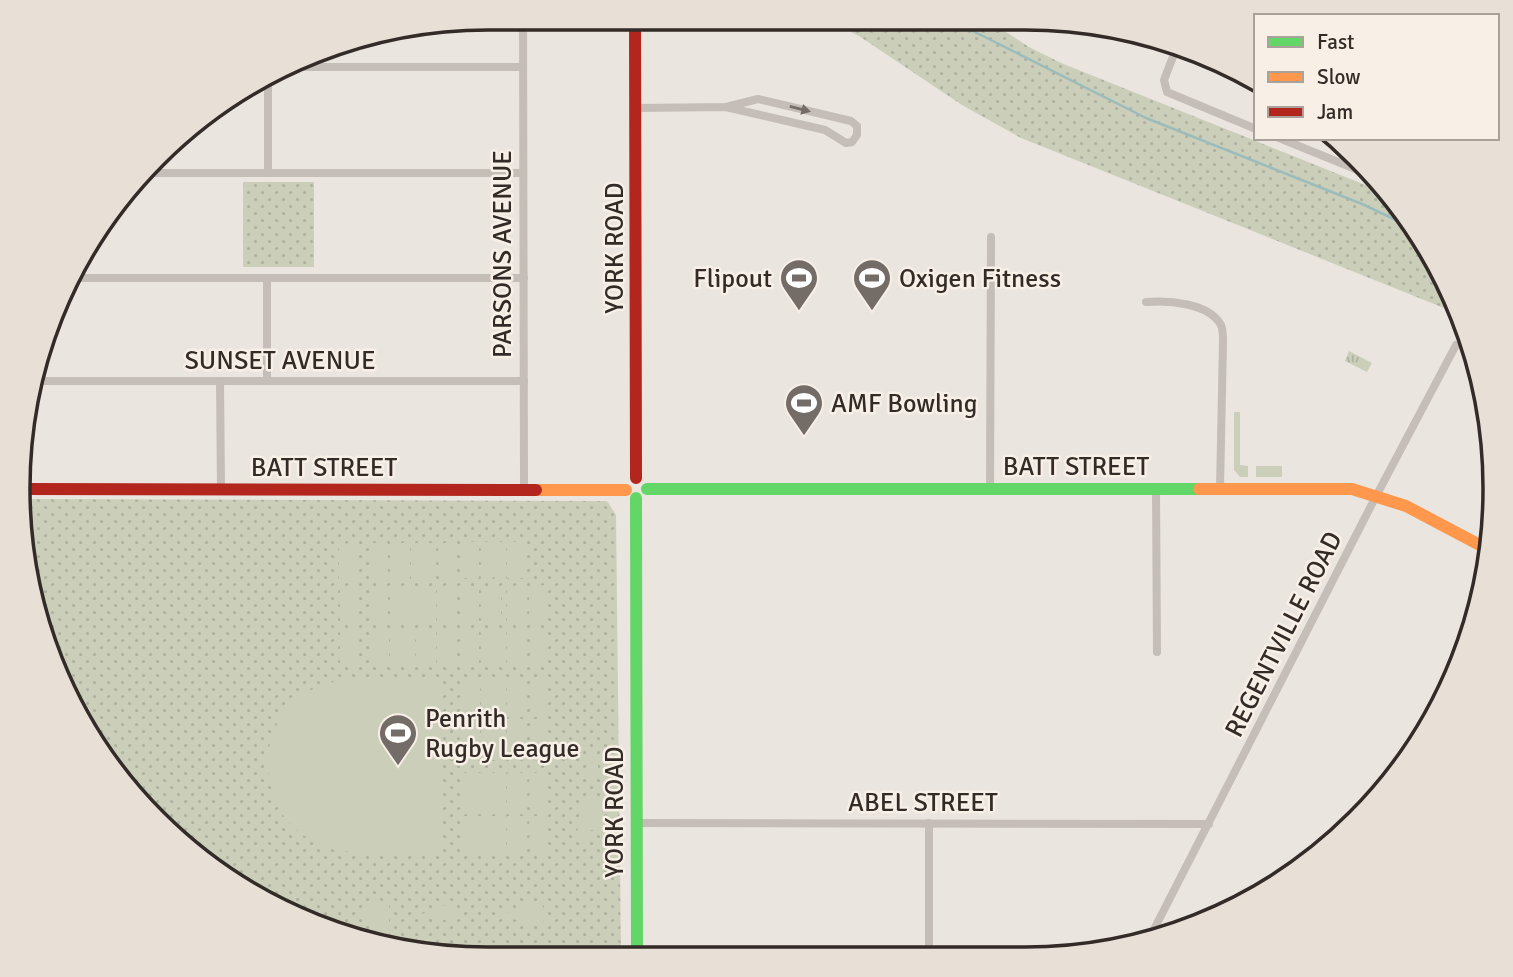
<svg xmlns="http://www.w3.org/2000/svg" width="1513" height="977" viewBox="0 0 1513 977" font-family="Signika,sans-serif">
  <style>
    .grass { fill: url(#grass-tufts) }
    .park { fill: url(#park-dots) }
    .garden { fill: #cbcfba }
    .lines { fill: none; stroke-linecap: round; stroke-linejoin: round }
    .stream { stroke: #9cbbbb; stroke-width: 2.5 }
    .street { stroke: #c4bdb8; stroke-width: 8 }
    .fast { stroke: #63d668; stroke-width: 12 }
    .slow { stroke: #ff974d; stroke-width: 12 }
    .jam { stroke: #b3261e; stroke-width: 12 }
    .oneway { fill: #746d68 }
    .labels { text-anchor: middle; stroke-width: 5; stroke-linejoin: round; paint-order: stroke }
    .street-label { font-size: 26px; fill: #332b27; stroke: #f8efe6 }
    .poi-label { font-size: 26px; fill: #332b27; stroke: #f8efe6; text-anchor: start }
    .rim { fill: none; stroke: #332b27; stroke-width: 3.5 }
  </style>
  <defs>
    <pattern id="grass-tufts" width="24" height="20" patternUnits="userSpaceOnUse" patternTransform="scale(1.75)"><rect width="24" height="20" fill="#cbcfba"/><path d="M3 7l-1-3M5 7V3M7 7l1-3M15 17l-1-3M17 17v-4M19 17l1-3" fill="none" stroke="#afb2a0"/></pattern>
    <pattern id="park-dots" width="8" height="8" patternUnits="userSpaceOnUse" patternTransform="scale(1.75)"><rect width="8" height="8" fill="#cbcfba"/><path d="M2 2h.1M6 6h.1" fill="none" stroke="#afb2a0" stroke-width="1.8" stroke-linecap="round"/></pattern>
  </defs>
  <rect width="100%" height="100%" fill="#eae5df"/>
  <path class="grass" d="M 1349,351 L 1372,363 L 1367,372 L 1345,361 Z"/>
  <g class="park">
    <path d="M 827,20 L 989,21 L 1029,47 L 1061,63 L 1393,196 L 1447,281 L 1459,314 L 1021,138 L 962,105 L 859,36 Z"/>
    <rect x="243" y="182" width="71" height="85"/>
    <path d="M 23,499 L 607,501 L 616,515 L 621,956 L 427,955 L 281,911 L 178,842 L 81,724 L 33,610 Z"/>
  </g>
  <g class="garden">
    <path d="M 1234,412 L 1240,412 L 1240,465 L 1248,466 L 1248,477 L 1240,477 L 1234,470 Z"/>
    <rect x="1256" y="466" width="26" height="11"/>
    <rect x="461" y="542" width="18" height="36"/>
    <path d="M 484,542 L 502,542 L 502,577 L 484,578 Z"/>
    <rect x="507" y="542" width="18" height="36"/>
    <path d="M 357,543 L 358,579 L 339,580 L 339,544 Z"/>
    <rect x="370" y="543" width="18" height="36"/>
    <rect x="392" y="543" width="18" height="36"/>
    <rect x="415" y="543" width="18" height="36"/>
    <path d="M 438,543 L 456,543 L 457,579 L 439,579 Z"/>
    <path d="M 547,585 L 547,621 L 529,621 L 529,586 Z"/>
    <rect x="415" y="586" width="18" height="36"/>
    <rect x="437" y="586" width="18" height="36"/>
    <rect x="461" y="586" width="18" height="36"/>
    <rect x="483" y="586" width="18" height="36"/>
    <rect x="507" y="586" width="18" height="36"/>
    <path d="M 340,587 L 358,587 L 358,623 L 340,624 Z"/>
    <rect x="370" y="587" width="18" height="36"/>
    <rect x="393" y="587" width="18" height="36"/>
    <rect x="340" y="630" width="18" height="36"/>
    <path d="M 370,630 L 389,630 L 389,666 L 371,666 Z"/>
    <path d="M 392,630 L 411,630 L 411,666 L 393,666 Z"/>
    <rect x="416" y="630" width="18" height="36"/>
    <rect x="461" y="630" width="18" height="36"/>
    <rect x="484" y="630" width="18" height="36"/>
    <rect x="507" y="630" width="18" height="36"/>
    <rect x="530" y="630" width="18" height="36"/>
    <rect x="437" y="631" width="18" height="36"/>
    <path d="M 356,677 L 442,678 L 442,855 L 353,855 L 353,851 C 340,853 322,847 312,840 C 306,837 299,833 294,828 C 258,793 258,725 302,696 C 322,681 336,683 356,677 Z"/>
    <path d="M 462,679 L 480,679 L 480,717 L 463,717 Z"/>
    <rect x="485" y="679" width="18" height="38"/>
    <rect x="507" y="679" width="18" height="38"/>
    <path d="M 530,679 L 547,679 L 548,717 L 530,717 Z"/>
    <path d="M 462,723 L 480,723 L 480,760 L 463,761 Z"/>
    <rect x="485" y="723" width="18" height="37"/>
    <rect x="507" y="723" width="18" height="37"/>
    <path d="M 530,723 L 547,723 L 548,760 L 530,761 Z"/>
    <rect x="587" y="755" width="11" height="24"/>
    <path d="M 462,773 L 481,773 L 481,810 L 463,810 Z"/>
    <path d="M 484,773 L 504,773 L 504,810 L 485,810 Z"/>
    <rect x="507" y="773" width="19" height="37"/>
    <path d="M 529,773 L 548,773 L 548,810 L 530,810 Z"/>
    <path d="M 579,796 L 600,796 L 600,830 L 591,830 L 583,845 L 576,841 L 579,819 Z"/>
    <path d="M 462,816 L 481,816 L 481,854 L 463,854 Z"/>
    <path d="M 484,816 L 503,816 L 504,853 L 485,853 Z"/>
    <rect x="507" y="816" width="19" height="37"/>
    <path d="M 529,816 L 548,816 L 548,853 L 530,853 Z"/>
    <path d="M 389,900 L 389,944 L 384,942 L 358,911 L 371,902 Z"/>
    <path d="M 540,900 L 545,912 L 543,925 L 502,917 L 503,914 Z"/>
    <path d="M 454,902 L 458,912 L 455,922 L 422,916 L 422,914 Z"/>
    <path d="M 408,947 L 487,947 L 488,951 L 504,951 L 504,947 L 583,947 L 583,956 L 427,955 L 408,950 Z"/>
  </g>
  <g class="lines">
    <path class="stream" d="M 953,21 L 1146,118 L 1362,204 L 1415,229"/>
    <g class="street">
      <path d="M 523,18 L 524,490"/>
      <path d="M 1176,49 L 1164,80 L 1167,92 L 1256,129"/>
      <path d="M 288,67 L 523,67"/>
      <path d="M 636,108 L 726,107 L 825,130 L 846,143 L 852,142 L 857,135 L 857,126 L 851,121 L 758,99 L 726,107"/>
      <path d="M 1279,138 L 1375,177"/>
      <path d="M 146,173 L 523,173"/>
      <path d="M 268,173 L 268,76"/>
      <path d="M 71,278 L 524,278"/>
      <path d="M 267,278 L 267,381"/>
      <path d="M 1146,302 C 1168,300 1209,303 1221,325 C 1223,330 1223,336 1223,342 L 1220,489"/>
      <path d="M 36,381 L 524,381"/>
      <path d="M 220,381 L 221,490"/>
      <path d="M 990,489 L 991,237"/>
      <path d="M 1156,489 L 1157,652"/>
      <path d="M 638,823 L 1209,824"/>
      <path d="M 929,823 L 929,958"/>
      <path d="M 1147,943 L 1373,502 L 1456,345"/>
    </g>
    <g class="fast">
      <path d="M 647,489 L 1199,489"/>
      <path d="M 636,498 L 637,956"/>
    </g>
    <g class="slow">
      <path d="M 1199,489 L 1352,489 L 1406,506 L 1491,551"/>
      <path d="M 536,490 L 626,490"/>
    </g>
    <g class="jam">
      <path d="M 635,19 L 636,478"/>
      <path d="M 22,489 L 536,490"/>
    </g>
  </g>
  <defs><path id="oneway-solid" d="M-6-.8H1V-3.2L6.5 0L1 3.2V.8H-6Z" transform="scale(1.75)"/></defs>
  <use class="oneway" href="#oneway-solid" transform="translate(800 109) rotate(14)"/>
  <defs>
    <symbol id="stadium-pin" viewBox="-11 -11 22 30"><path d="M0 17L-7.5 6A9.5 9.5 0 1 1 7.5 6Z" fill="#736c67" stroke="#f8efe6"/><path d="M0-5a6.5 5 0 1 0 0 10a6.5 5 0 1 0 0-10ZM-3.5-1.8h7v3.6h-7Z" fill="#fff"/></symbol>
  </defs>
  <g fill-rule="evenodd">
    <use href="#stadium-pin" x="777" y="256" width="44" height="60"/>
    <use href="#stadium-pin" x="850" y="256" width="44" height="60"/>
    <use href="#stadium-pin" x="782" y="381" width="44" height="60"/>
    <use href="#stadium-pin" x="376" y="711" width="44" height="60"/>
  </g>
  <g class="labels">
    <g class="street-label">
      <text transform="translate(614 248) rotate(-90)" y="9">YORK ROAD</text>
      <text transform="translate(502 254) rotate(-90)" y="9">PARSONS AVENUE</text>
      <text x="280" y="369">SUNSET AVENUE</text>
      <text x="1076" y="475">BATT STREET</text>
      <text x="324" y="476">BATT STREET</text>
      <text transform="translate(1283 634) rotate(-63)" y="9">REGENTVILLE ROAD</text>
      <text x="923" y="811">ABEL STREET</text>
      <text transform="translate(614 812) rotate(-90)" y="9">YORK ROAD</text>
    </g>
    <g class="poi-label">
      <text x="772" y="287" text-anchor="end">Flipout</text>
      <text x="899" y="287">Oxigen Fitness</text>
      <text x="831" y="412">AMF Bowling</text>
      <text x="425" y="727">Penrith<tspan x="425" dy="30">Rugby League</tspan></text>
    </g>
  </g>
  <path d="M0 0H1513V977H0ZM488 30H1025A458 458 0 0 1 1483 488V489A458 458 0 0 1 1025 947H488A458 458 0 0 1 30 489V488A458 458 0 0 1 488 30Z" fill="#e8dfd7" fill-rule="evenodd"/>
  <path class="rim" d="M488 30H1025A458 458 0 0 1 1483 488V489A458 458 0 0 1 1025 947H488A458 458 0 0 1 30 489V488A458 458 0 0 1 488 30Z"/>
  <rect x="1254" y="14" width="245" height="126" fill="#f8efe6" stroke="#a9a19a" stroke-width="2"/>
  <rect x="1268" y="37" width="35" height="10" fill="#63d668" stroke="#a9a19a" stroke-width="2"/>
  <text x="1317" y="49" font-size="21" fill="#332b27">Fast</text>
  <rect x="1268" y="72" width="35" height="10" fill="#ff974d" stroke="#a9a19a" stroke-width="2"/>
  <text x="1317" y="84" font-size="21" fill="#332b27">Slow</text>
  <rect x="1268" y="107" width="35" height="10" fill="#b3261e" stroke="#a9a19a" stroke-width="2"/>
  <text x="1317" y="119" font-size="21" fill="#332b27">Jam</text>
</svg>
